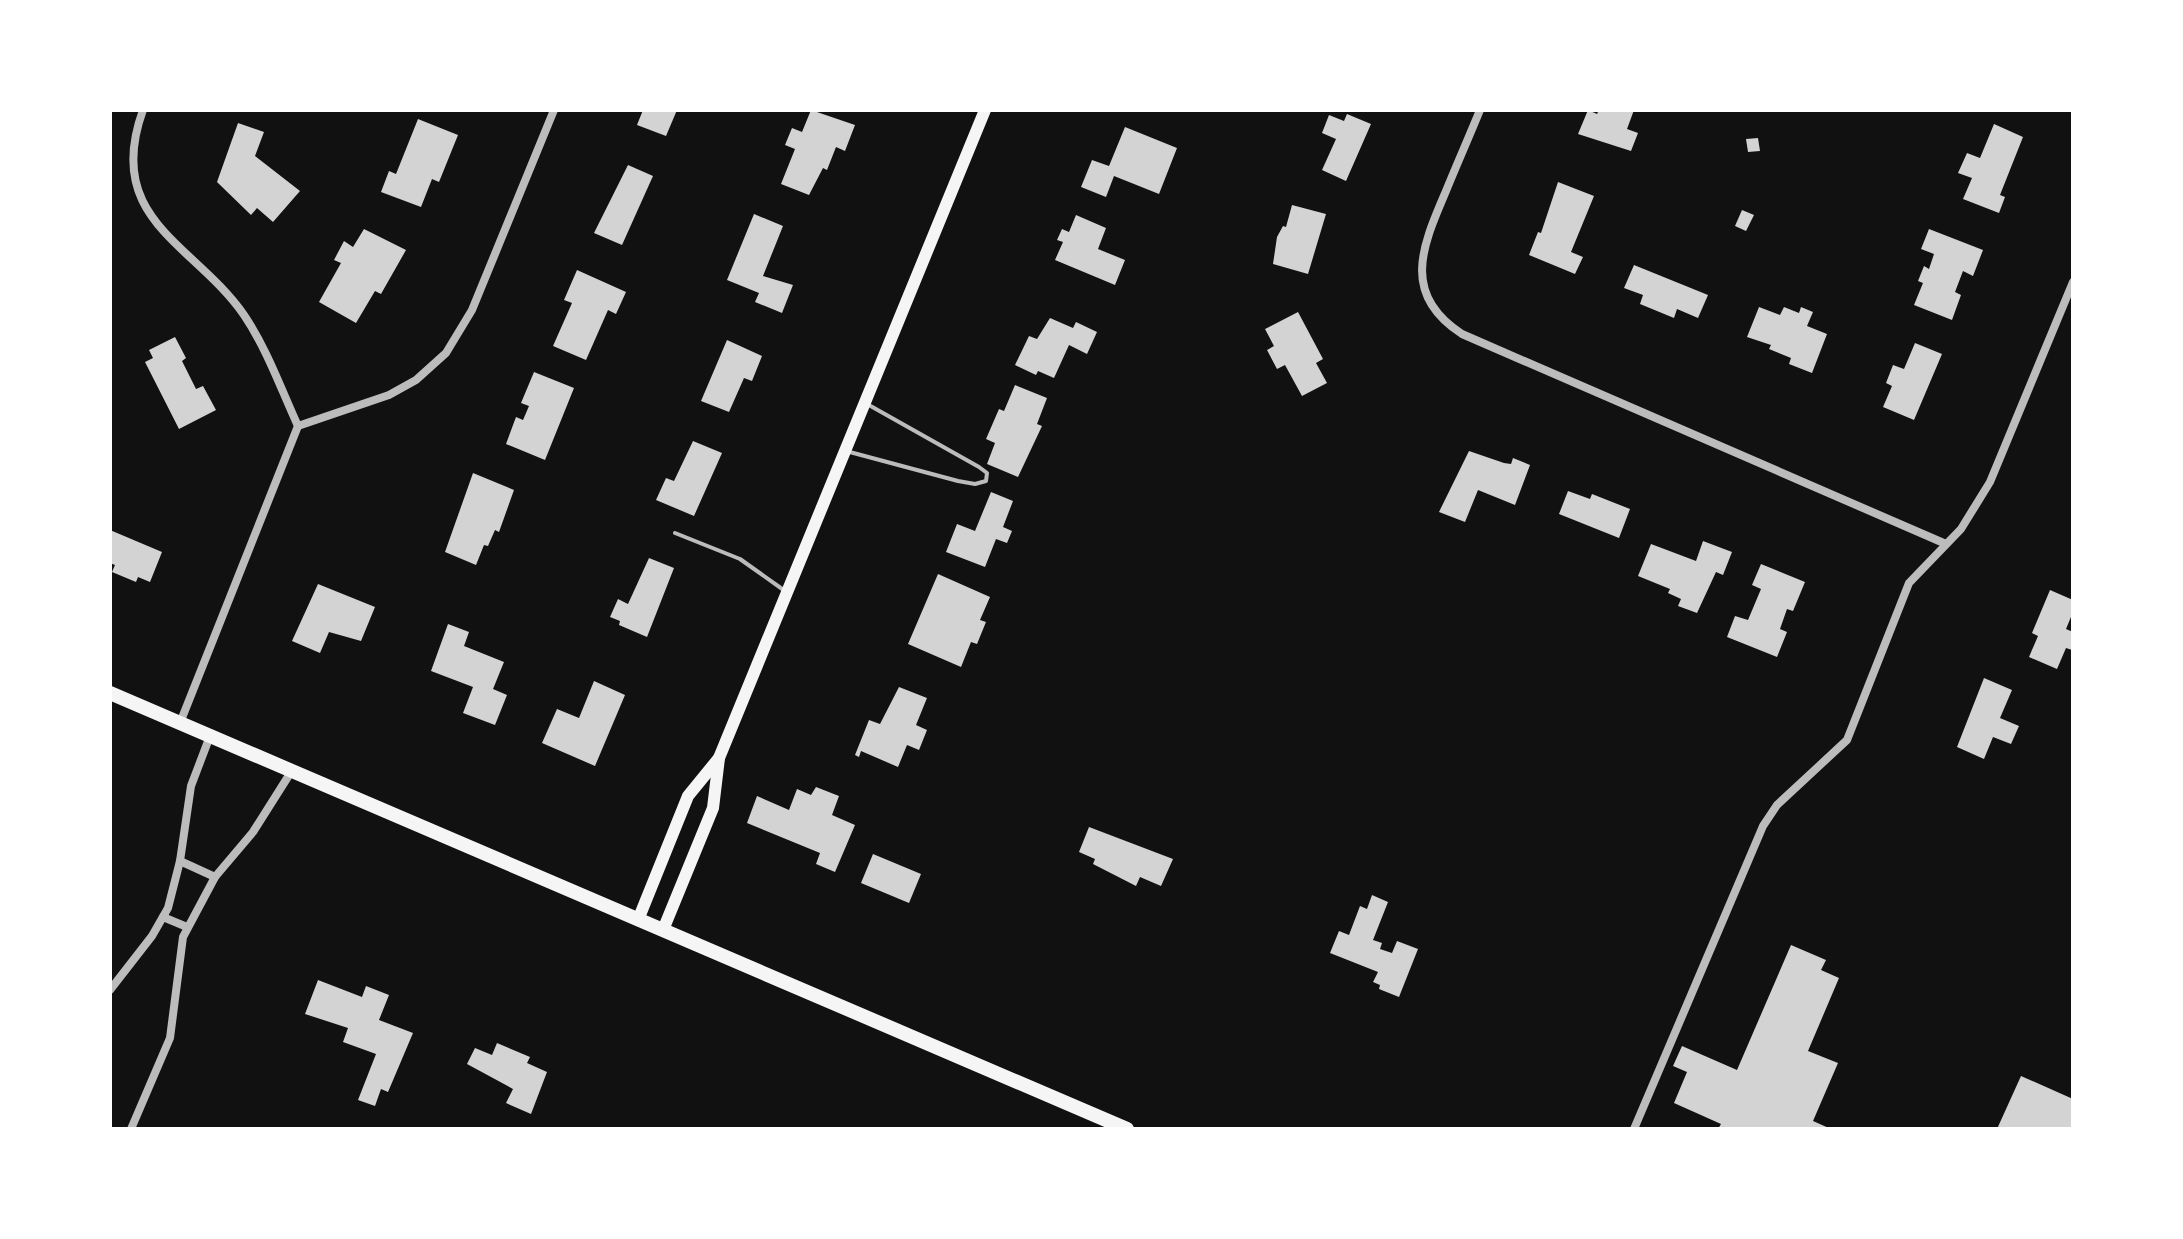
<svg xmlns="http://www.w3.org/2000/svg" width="2183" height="1239" viewBox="0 0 2183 1239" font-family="Karla,sans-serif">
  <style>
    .building { fill: #d3d3d3 }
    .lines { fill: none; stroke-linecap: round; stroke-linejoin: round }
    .service { stroke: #bcbcbc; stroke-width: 4 }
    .minor { stroke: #bcbcbc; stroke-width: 8 }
    .secondary { stroke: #f5f5f5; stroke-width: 12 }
    .primary { stroke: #f5f5f5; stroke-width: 14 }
  </style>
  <rect width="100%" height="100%" fill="#111"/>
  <g class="building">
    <path d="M 643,110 L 677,110 L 666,136 L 637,125 Z"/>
    <path d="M 811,110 L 855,125 L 845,151 L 836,147 L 827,170 L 823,168 L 809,195 L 781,184 L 795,149 L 785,145 L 792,128 L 802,132 Z"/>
    <path d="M 1588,110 L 1597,114 L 1599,110 L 1634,110 L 1627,129 L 1638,133 L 1631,151 L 1578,134 Z"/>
    <path d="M 1347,114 L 1371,124 L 1346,181 L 1322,170 L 1336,139 L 1322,133 L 1329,115 L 1344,121 Z"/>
    <path d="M 418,119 L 458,135 L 439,182 L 432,179 L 421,207 L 381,192 L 389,171 L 396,174 Z"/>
    <path d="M 238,123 L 264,132 L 255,156 L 300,191 L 273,222 L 257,208 L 251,215 L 217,182 Z"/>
    <path d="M 1994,124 L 2023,137 L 2000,195 L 2005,197 L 1999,213 L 1963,199 L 1972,178 L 1958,173 L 1967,153 L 1980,158 Z"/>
    <path d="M 1125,127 L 1177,148 L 1159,194 L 1114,176 L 1106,197 L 1081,187 L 1092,160 L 1109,166 Z"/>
    <path d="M 1758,138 L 1760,151 L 1748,152 L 1746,139 Z"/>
    <path d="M 628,165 L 653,176 L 622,245 L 594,233 Z"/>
    <path d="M 1558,182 L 1594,196 L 1571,252 L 1583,257 L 1575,274 L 1529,255 L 1538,232 L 1541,233 Z"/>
    <path d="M 1292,205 L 1326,214 L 1308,274 L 1273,264 L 1277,237 L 1283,226 L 1286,227 Z"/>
    <path d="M 1742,210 L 1754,215 L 1746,231 L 1735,226 Z"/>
    <path d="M 754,214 L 783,226 L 763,276 L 793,285 L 782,313 L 755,302 L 759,293 L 727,280 Z"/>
    <path d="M 1076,215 L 1106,228 L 1098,249 L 1125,260 L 1115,285 L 1055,260 L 1063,242 L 1057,240 L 1062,229 L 1069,232 Z"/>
    <path d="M 364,229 L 406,250 L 381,294 L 375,291 L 356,323 L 319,302 L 341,263 L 334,260 L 344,241 L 353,247 Z"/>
    <path d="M 1929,229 L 1983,250 L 1973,276 L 1963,271 L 1955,292 L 1961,295 L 1952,320 L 1914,305 L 1923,283 L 1918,281 L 1924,266 L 1929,269 L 1934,254 L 1921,249 Z"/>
    <path d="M 1634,265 L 1708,295 L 1698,318 L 1677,309 L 1674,318 L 1640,304 L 1643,295 L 1624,288 Z"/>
    <path d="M 577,270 L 626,292 L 616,314 L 608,310 L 586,360 L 553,346 L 572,303 L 564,300 Z"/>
    <path d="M 1759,307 L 1780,315 L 1784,307 L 1799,313 L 1801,307 L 1813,312 L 1807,326 L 1827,334 L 1812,373 L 1789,364 L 1791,358 L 1769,349 L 1771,345 L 1747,337 Z"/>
    <path d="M 1298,312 L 1323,359 L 1316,363 L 1327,383 L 1302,396 L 1285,365 L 1277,369 L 1267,350 L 1274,346 L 1265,329 Z"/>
    <path d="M 1050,318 L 1073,328 L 1076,322 L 1097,332 L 1087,354 L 1069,345 L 1054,378 L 1038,371 L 1036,375 L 1015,365 L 1029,336 L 1037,339 Z"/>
    <path d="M 175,337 L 186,358 L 182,361 L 196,389 L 203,386 L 216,410 L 179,429 L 145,362 L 153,358 L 149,350 Z"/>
    <path d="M 727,340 L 762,356 L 752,381 L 744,378 L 729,412 L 701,401 Z"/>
    <path d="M 1915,343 L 1942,354 L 1914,420 L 1883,407 L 1892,386 L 1886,383 L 1893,365 L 1904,369 Z"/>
    <path d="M 534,372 L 574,388 L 545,460 L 506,444 L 516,417 L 523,420 L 529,406 L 521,403 Z"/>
    <path d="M 1015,385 L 1047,398 L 1037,424 L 1042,426 L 1018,477 L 987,464 L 995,443 L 986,439 L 999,409 L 1004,411 Z"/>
    <path d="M 693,441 L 722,453 L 694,516 L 656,500 L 666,478 L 674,481 Z"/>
    <path d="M 1469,451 L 1504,463 L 1511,464 L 1513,458 L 1530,465 L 1515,505 L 1478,490 L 1465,522 L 1439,512 Z"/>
    <path d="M 473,473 L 514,490 L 499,532 L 495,530 L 488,546 L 484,545 L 476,565 L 445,552 Z"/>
    <path d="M 1568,491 L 1590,499 L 1592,494 L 1630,509 L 1619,538 L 1559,514 Z"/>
    <path d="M 991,492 L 1013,501 L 1003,527 L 1012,531 L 1007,543 L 996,539 L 985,567 L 946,552 L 957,524 L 975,531 Z"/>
    <path d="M 110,530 L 162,552 L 150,582 L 138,577 L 136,582 L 112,572 L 115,565 L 110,563 Z"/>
    <path d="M 1703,541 L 1732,552 L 1723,575 L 1716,572 L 1697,613 L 1678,606 L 1681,599 L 1668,593 L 1670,589 L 1638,576 L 1651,544 L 1696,561 Z"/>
    <path d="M 649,558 L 674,568 L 647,637 L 619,625 L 620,621 L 610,617 L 618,599 L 628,604 Z"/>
    <path d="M 1761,564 L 1805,582 L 1793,611 L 1787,609 L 1780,629 L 1787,632 L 1777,657 L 1727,637 L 1735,616 L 1748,620 L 1761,589 L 1752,585 Z"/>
    <path d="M 938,574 L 990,597 L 980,620 L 986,622 L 977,644 L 971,642 L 961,667 L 908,644 Z"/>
    <path d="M 318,584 L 375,607 L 361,641 L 329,632 L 320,653 L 292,641 Z"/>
    <path d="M 2050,590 L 2073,600 L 2073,612 L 2066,629 L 2073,632 L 2073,647 L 2072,650 L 2066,648 L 2057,669 L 2029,657 L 2038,636 L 2032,633 Z"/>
    <path d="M 448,624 L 469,632 L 464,646 L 504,662 L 493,689 L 507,695 L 495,725 L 463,713 L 473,687 L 431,671 Z"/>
    <path d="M 1984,678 L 2012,690 L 2000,718 L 2019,726 L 2011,744 L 1993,737 L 1984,759 L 1957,747 Z"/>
    <path d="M 594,681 L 625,695 L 595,766 L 542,743 L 557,709 L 579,718 Z"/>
    <path d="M 899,687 L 927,698 L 916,725 L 927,730 L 919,750 L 907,745 L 898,767 L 861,751 L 859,757 L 855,755 L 869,720 L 880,724 Z"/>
    <path d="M 816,787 L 839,796 L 832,815 L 855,825 L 835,872 L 816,864 L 820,853 L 747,823 L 757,796 L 789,810 L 797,789 L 811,795 Z"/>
    <path d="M 1089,827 L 1173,859 L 1161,886 L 1140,877 L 1136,886 L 1093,864 L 1095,859 L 1079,852 Z"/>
    <path d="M 873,854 L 921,874 L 909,903 L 861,883 Z"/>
    <path d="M 1372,895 L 1388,902 L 1373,940 L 1382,943 L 1380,949 L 1392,953 L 1397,941 L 1418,949 L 1399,997 L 1379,989 L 1380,985 L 1373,982 L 1378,972 L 1330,953 L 1339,931 L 1349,935 L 1360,906 L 1367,909 Z"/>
    <path d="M 1791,945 L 1826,960 L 1821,970 L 1839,978 L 1808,1051 L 1838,1063 L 1813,1121 L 1831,1129 L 1718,1129 L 1721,1124 L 1674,1103 L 1687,1072 L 1673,1066 L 1682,1046 L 1737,1070 Z"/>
    <path d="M 318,980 L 362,997 L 366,986 L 389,995 L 379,1020 L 413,1033 L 388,1092 L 381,1089 L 375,1106 L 358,1100 L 376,1054 L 343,1042 L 348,1028 L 305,1014 Z"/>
    <path d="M 497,1043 L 530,1057 L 527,1063 L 547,1072 L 531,1114 L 506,1103 L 513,1089 L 467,1064 L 475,1048 L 492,1055 Z"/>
    <path d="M 2021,1076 L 2073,1099 L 2073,1129 L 1997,1129 Z"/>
  </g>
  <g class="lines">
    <g class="service">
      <path d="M 846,451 L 958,481 L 975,484 L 986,481 L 987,473 L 979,467 L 867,404"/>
      <path d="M 675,533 L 740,559 L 785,591"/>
    </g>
    <g class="minor">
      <path d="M 143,110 C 103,220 195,244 244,315 C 267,349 281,389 298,426"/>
      <path d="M 1480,110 C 1469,137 1457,164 1446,191 C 1423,245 1400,294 1462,334 L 1946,544"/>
      <path d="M 298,426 L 389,395 L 416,380 L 446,353 L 472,310 L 554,110"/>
      <path d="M 180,723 L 298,426"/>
      <path d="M 180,861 L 215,877"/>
      <path d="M 163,917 L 187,927"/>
      <path d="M 110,990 L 152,936 L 168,908 L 180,861 L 191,786 L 210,736"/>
      <path d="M 131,1129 L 170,1038 L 183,937 L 215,877 L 253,832 L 291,772"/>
      <path d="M 1634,1129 L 1763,826 L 1777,805 L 1847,740 L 1909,583 L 1961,529 L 1990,482 L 2073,282"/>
    </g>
    <g class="secondary">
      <path d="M 638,920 L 688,796 L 719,758"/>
      <path d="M 663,930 L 713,808 L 719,758 L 985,110"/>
    </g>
    <path class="primary" d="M 110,693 L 1127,1129"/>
  </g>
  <rect width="2183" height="1239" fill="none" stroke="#ffffff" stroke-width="224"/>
</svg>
